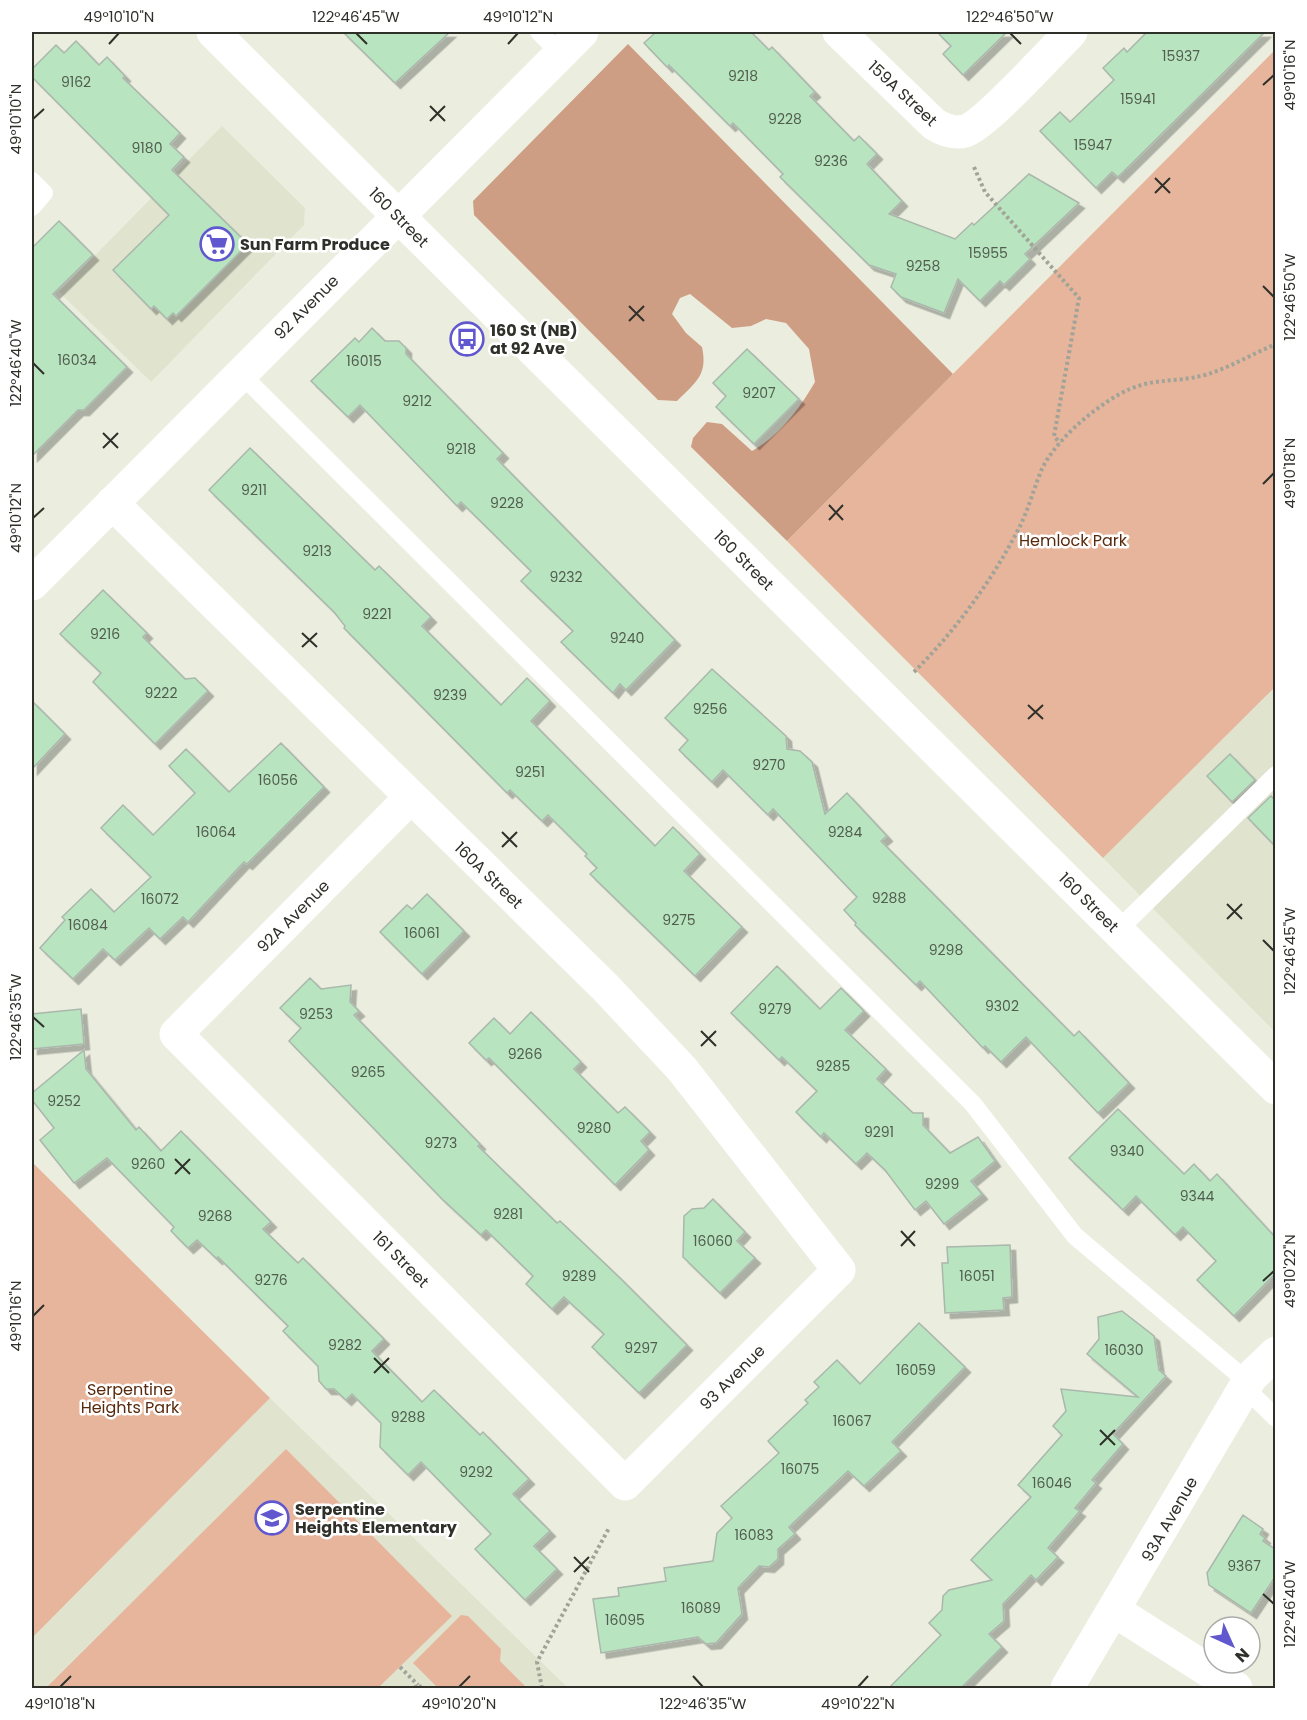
<svg xmlns="http://www.w3.org/2000/svg" width="1307" height="1720" viewBox="0 0 1307 1720" font-family="Poppins,sans-serif">
  <style>
    .built { fill: #e0e4ce }
    .green { fill: #e6b59b }
    .forest { fill: #ce9e84 }
    .building { fill: #b8e4bf; stroke: #aab7ac; stroke-width: 1.5; filter: url(#shadow) }
    .lines { fill: none; stroke-linecap: round; stroke-linejoin: round }
    .path { stroke: #a1a398; stroke-width: 4; stroke-dasharray: 3 3; stroke-linecap: butt }
    .lane { stroke: #fff; stroke-width: 18 }
    .street { stroke: #fff; stroke-width: 33 }
    .secondary { stroke: #fff; stroke-width: 33 }
    .ticks { fill: none; stroke: #2f302a; stroke-width: 2 }
    .labels { text-anchor: middle; stroke-width: 5; stroke-linejoin: round; paint-order: stroke }
    .number-label { font-size: 14px; fill: #515d4f }
    .street-label { font-size: 16px; fill: #2f302a; stroke: #fff }
    .poi-label { font-size: 16px; font-weight: bold; fill: #2f302a; stroke: #fff; text-anchor: start }
    .park-label { font-size: 16px; fill: #582a0d; stroke: #fff }
    .neatline { fill: none; stroke: #2f302a; stroke-width: 2 }
    .ticks-label { font-size: 15px; text-anchor: middle; fill: #2f302a }
  </style>
  <defs>
    <filter id="shadow"><feDropShadow dx="5.5" dy="5.5" stdDeviation="0" flood-color="#0004"/></filter>
  </defs>
  <rect width="100%" height="100%" fill="#ebeedf"/>
  <g class="built">
    <path d="M 222,126 L 305,208 L 304,225 L 151,382 L 59,292 Z"/>
    <path d="M 1275,687 L 1275,1032 L 1103,858 Z"/>
    <path d="M 270,1398 L 568,1688 L 32,1688 L 32,1638 Z"/>
  </g>
  <g class="green">
    <path d="M 1275,50 L 1275,687 L 1103,858 L 787,541 Z"/>
    <path d="M 32,1162 L 270,1398 L 32,1638 Z"/>
    <path d="M 286,1449 L 452,1616 L 378,1688 L 46,1688 Z"/>
    <path d="M 461,1615 L 468,1616 L 501,1649 L 500,1661 L 527,1688 L 438,1688 L 413,1663 Z"/>
  </g>
  <path class="forest" d="M 628,44 L 953,374 L 787,541 L 691,447 L 693,438 L 707,422 L 722,424 L 752,451 C 779,436 800,408 815,382 L 809,349 L 786,323 L 766,319 L 751,326 L 732,328 L 690,294 L 680,298 L 672,314 L 686,333 L 702,347 C 708,375 696,382 677,401 L 658,400 L 474,215 L 473,201 Z"/>
  <g class="building">
    <path d="M 343,32 L 450,32 L 395,83 Z"/>
    <path d="M 656,32 L 751,32 L 769,50 L 772,47 L 815,92 L 810,96 L 854,141 L 859,136 L 877,154 L 867,164 L 902,201 L 889,214 L 955,239 L 972,223 L 974,225 L 1029,174 L 1079,203 L 1025,254 L 1030,259 L 1004,285 L 1000,281 L 980,301 L 958,279 L 944,313 L 901,297 L 891,287 L 896,274 L 869,265 L 780,177 L 783,174 L 733,123 L 730,126 L 669,65 L 667,67 L 644,43 Z"/>
    <path d="M 937,32 L 1007,32 L 963,75 L 943,54 L 951,46 Z"/>
    <path d="M 1147,32 L 1265,32 L 1118,177 L 1112,172 L 1096,188 L 1040,131 L 1060,112 L 1070,122 L 1114,80 L 1103,68 L 1124,48 L 1127,52 Z"/>
    <path d="M 76,41 L 99,65 L 107,57 L 125,76 L 123,78 L 180,133 L 170,144 L 184,157 L 172,170 L 248,244 L 176,316 L 173,313 L 167,319 L 154,306 L 151,309 L 113,270 L 169,215 L 32,77 L 32,69 L 56,45 L 64,53 Z"/>
    <path d="M 59,221 L 93,255 L 53,294 L 127,367 L 84,410 L 78,410 L 32,456 L 32,248 Z"/>
    <path d="M 372,328 L 385,341 L 399,341 L 406,348 L 406,354 L 503,453 L 497,459 L 675,640 L 626,690 L 620,684 L 613,693 L 561,642 L 573,631 L 521,581 L 531,571 L 461,502 L 457,506 L 360,405 L 348,417 L 311,381 L 355,338 L 359,342 Z"/>
    <path d="M 747,349 L 799,399 L 754,444 L 716,407 L 726,396 L 713,383 Z"/>
    <path d="M 250,448 L 375,570 L 379,566 L 431,617 L 422,626 L 501,705 L 527,678 L 550,701 L 531,721 L 655,846 L 673,827 L 700,854 L 684,871 L 742,927 L 695,976 L 590,874 L 597,868 L 585,856 L 587,854 L 548,815 L 542,821 L 510,790 L 507,793 L 344,628 L 345,626 L 334,612 L 209,490 Z"/>
    <path d="M 103,590 L 147,633 L 143,637 L 185,679 L 195,678 L 208,691 L 155,744 L 93,682 L 101,673 L 60,634 Z"/>
    <path d="M 712,669 L 786,736 L 787,749 L 800,751 L 812,762 L 825,814 L 847,793 L 887,836 L 881,841 L 1074,1036 L 1079,1031 L 1129,1083 L 1098,1113 L 1026,1037 L 1001,1062 L 985,1046 L 983,1048 L 920,981 L 916,985 L 855,925 L 856,923 L 844,910 L 857,897 L 773,809 L 768,815 L 723,770 L 712,782 L 679,750 L 688,740 L 665,718 Z"/>
    <path d="M 32,701 L 65,734 L 32,769 Z"/>
    <path d="M 281,743 L 324,787 L 247,864 L 244,862 L 188,922 L 183,917 L 160,939 L 149,928 L 115,960 L 103,949 L 73,979 L 40,948 L 65,920 L 62,917 L 91,889 L 114,912 L 151,877 L 101,828 L 123,805 L 153,835 L 195,793 L 169,766 L 186,749 L 229,792 Z"/>
    <path d="M 1230,754 L 1255,780 L 1232,802 L 1207,776 Z"/>
    <path d="M 1271,796 L 1275,800 L 1275,846 L 1248,818 Z"/>
    <path d="M 427,894 L 464,931 L 422,974 L 380,932 L 407,905 L 412,909 Z"/>
    <path d="M 777,966 L 820,1009 L 841,988 L 864,1011 L 845,1030 L 886,1069 L 877,1079 L 913,1113 L 923,1113 L 923,1125 L 950,1153 L 978,1137 L 995,1161 L 971,1181 L 982,1194 L 944,1224 L 926,1201 L 915,1210 L 885,1170 L 867,1153 L 856,1164 L 824,1133 L 821,1137 L 796,1112 L 817,1091 L 782,1057 L 779,1060 L 731,1013 Z"/>
    <path d="M 310,978 L 321,989 L 351,985 L 350,1002 L 359,1011 L 354,1015 L 480,1144 L 478,1146 L 557,1223 L 560,1221 L 619,1277 L 687,1345 L 639,1393 L 592,1347 L 604,1334 L 564,1297 L 552,1309 L 526,1284 L 533,1276 L 486,1230 L 481,1235 L 442,1199 L 289,1041 L 301,1028 L 280,1008 Z"/>
    <path d="M 81,1009 L 84,1044 L 32,1049 L 32,1014 Z"/>
    <path d="M 531,1012 L 581,1062 L 574,1069 L 618,1113 L 625,1107 L 650,1132 L 641,1141 L 649,1150 L 615,1185 L 489,1058 L 486,1060 L 469,1043 L 494,1018 L 510,1034 Z"/>
    <path d="M 84,1050 L 86,1069 L 136,1130 L 139,1127 L 161,1151 L 181,1131 L 271,1222 L 263,1229 L 298,1263 L 303,1258 L 384,1339 L 372,1351 L 422,1402 L 434,1390 L 480,1435 L 483,1432 L 529,1479 L 513,1494 L 550,1531 L 534,1546 L 557,1569 L 525,1600 L 475,1549 L 491,1534 L 421,1462 L 408,1475 L 380,1447 L 381,1423 L 352,1394 L 346,1400 L 334,1389 L 326,1389 L 319,1381 L 318,1366 L 283,1331 L 288,1326 L 218,1257 L 217,1259 L 197,1240 L 188,1248 L 171,1231 L 174,1227 L 107,1158 L 74,1183 L 40,1140 L 54,1128 L 32,1100 L 32,1093 Z"/>
    <path d="M 1118,1109 L 1184,1174 L 1194,1164 L 1210,1181 L 1217,1174 L 1275,1237 L 1275,1274 L 1234,1316 L 1197,1280 L 1216,1261 L 1183,1227 L 1175,1235 L 1136,1196 L 1123,1210 L 1069,1158 Z"/>
    <path d="M 713,1199 L 745,1232 L 737,1241 L 755,1258 L 720,1293 L 683,1257 L 684,1216 L 692,1209 L 704,1208 Z"/>
    <path d="M 1010,1245 L 1012,1297 L 1003,1298 L 1004,1310 L 945,1313 L 942,1263 L 948,1263 L 947,1247 Z"/>
    <path d="M 1122,1311 L 1154,1336 L 1159,1370 L 1166,1376 L 1113,1434 L 1123,1444 L 1092,1480 L 1096,1483 L 1075,1508 L 1080,1511 L 1048,1548 L 1058,1557 L 1036,1580 L 1031,1575 L 1003,1604 L 1004,1621 L 989,1634 L 1002,1647 L 960,1689 L 888,1689 L 941,1635 L 929,1623 L 942,1610 L 943,1596 L 949,1590 L 992,1580 L 971,1560 L 1031,1497 L 1018,1485 L 1062,1435 L 1053,1426 L 1066,1411 L 1061,1389 L 1138,1397 L 1087,1354 L 1099,1339 L 1098,1317 Z"/>
    <path d="M 919,1323 L 965,1367 L 892,1442 L 901,1451 L 864,1486 L 848,1471 L 789,1527 L 795,1534 L 778,1549 L 778,1559 L 769,1567 L 759,1566 L 738,1588 L 742,1614 L 716,1643 L 706,1644 L 698,1637 L 601,1653 L 593,1599 L 619,1596 L 618,1588 L 666,1581 L 664,1568 L 713,1561 L 717,1533 L 732,1518 L 721,1506 L 779,1453 L 768,1441 L 808,1403 L 805,1400 L 819,1387 L 814,1382 L 837,1360 L 860,1384 Z"/>
    <path d="M 1243,1515 L 1263,1529 L 1260,1534 L 1265,1538 L 1263,1541 L 1275,1549 L 1275,1577 L 1251,1613 L 1209,1585 L 1207,1573 Z"/>
  </g>
  <g class="lines">
    <g class="path">
      <path d="M 974,167 L 985,192 L 1079,298 L 1054,436 L 1060,443"/>
      <path d="M 914,672 C 955,631 991,582 1018,530 C 1028,511 1033,491 1041,471 C 1054,442 1090,411 1118,395 C 1151,376 1171,384 1205,375 C 1229,368 1252,354 1276,344"/>
      <path d="M 400,1667 L 418,1685"/>
      <path d="M 414,1688 L 418,1685 L 422,1688"/>
      <path d="M 542,1688 L 537,1662 L 609,1528"/>
    </g>
    <g class="lane">
      <path d="M 539,32 L 560,53"/>
      <path d="M 32,181 L 44,193 L 32,207"/>
      <path d="M 240,373 L 973,1104 L 1075,1236 L 1248,1382"/>
      <path d="M 1117,931 L 1276,775"/>
      <path d="M 1245,1388 L 1276,1418"/>
    </g>
    <g class="street">
      <path d="M 839,32 L 934,124 C 942,129 954,134 965,131 C 984,126 1053,50 1071,32"/>
      <path d="M 112,503 L 605,987 L 682,1069 L 839,1270 L 625,1484 L 176,1034 L 410,798"/>
      <path d="M 1115,1611 L 1236,1688"/>
      <path d="M 1067,1688 L 1251,1377 L 1276,1353"/>
    </g>
    <g class="secondary">
      <path d="M 213,32 L 1276,1088"/>
      <path d="M 32,584 L 582,32"/>
    </g>
  </g>
  <path class="ticks" d="M 356,33 L 367,44M 1010,33 L 1021,44M 109,44 L 119,33M 508,44 L 518,33M 1263,85 L 1274,75M 430,106 L 445,121M 33,119 L 44,109M 430,121 L 445,106M 1155,178 L 1170,193M 1155,193 L 1170,178M 1263,286 L 1274,297M 629,306 L 644,321M 629,321 L 644,306M 33,363 L 44,374M 103,433 L 118,448M 103,448 L 118,433M 1263,484 L 1274,473M 829,505 L 843,520M 33,518 L 44,508M 829,520 L 843,505M 302,633 L 317,647M 302,647 L 317,633M 1028,705 L 1043,719M 1028,719 L 1043,705M 502,832 L 517,847M 502,847 L 517,832M 1227,904 L 1242,919M 1227,919 L 1242,904M 1263,940 L 1274,951M 33,1017 L 44,1027M 701,1031 L 716,1046M 701,1046 L 716,1031M 175,1159 L 190,1174M 175,1174 L 190,1159M 901,1231 L 915,1246M 901,1246 L 915,1231M 1263,1281 L 1274,1271M 33,1316 L 44,1305M 374,1358 L 389,1373M 374,1373 L 389,1358M 1100,1430 L 1115,1445M 1100,1445 L 1115,1430M 574,1557 L 589,1572M 574,1572 L 589,1557M 1263,1594 L 1274,1604M 693,1676 L 703,1687M 60,1687 L 71,1676M 459,1687 L 470,1676M 858,1687 L 868,1676"/>
  <defs>
    <symbol id="supermarket-ring" viewBox="-11 -11 22 22"><circle r="9.5" fill="#fff" stroke="#6157cf" stroke-width="1.5"/><path d="M-6-5.5h2.5l.6 2H6L4.5 2H-2.5L-4.4-4H-6ZM-1.5 3.2a1.3 1.3 0 1 0 .1 0ZM3 3.2a1.3 1.3 0 1 0 .1 0Z" fill="#6157cf"/></symbol>
    <symbol id="bus-ring" viewBox="-11 -11 22 22"><circle r="9.5" fill="#fff" stroke="#6157cf" stroke-width="1.5"/><path d="M-5-6H5V4H4V6H2V4H-2V6H-4V4H-5ZM-3.5-4V0h7V-4ZM-3.5 1.2v1.5H-2V1.2ZM2 1.2v1.5H3.5V1.2Z" fill="#6157cf"/></symbol>
    <symbol id="school-ring" viewBox="-11 -11 22 22"><circle r="9.5" fill="#fff" stroke="#6157cf" stroke-width="1.5"/><path d="M0-5L7-2L0 1L-7-2ZM-4 1L0 2.5L4 1V4Q0 6-4 4Z" fill="#6157cf"/></symbol>
  </defs>
  <g fill-rule="evenodd">
    <use href="#supermarket-ring" x="198" y="225" width="38" height="38"/>
    <use href="#bus-ring" x="448" y="320" width="38" height="38"/>
    <use href="#school-ring" x="253" y="1499" width="38" height="38"/>
  </g>
  <g class="labels">
    <g class="number-label">
      <text x="1181" y="61">15937</text>
      <text x="743" y="81">9218</text>
      <text x="76" y="87">9162</text>
      <text x="1138" y="104">15941</text>
      <text x="785" y="124">9228</text>
      <text x="1093" y="150">15947</text>
      <text x="147" y="153">9180</text>
      <text x="831" y="166">9236</text>
      <text x="988" y="258">15955</text>
      <text x="923" y="271">9258</text>
      <text x="77" y="365">16034</text>
      <text x="364" y="366">16015</text>
      <text x="759" y="398">9207</text>
      <text x="417" y="406">9212</text>
      <text x="461" y="454">9218</text>
      <text x="254" y="495">9211</text>
      <text x="507" y="508">9228</text>
      <text x="317" y="556">9213</text>
      <text x="566" y="582">9232</text>
      <text x="377" y="619">9221</text>
      <text x="105" y="639">9216</text>
      <text x="627" y="643">9240</text>
      <text x="161" y="698">9222</text>
      <text x="450" y="700">9239</text>
      <text x="710" y="714">9256</text>
      <text x="769" y="770">9270</text>
      <text x="530" y="777">9251</text>
      <text x="278" y="785">16056</text>
      <text x="216" y="837">16064</text>
      <text x="845" y="837">9284</text>
      <text x="889" y="903">9288</text>
      <text x="160" y="904">16072</text>
      <text x="679" y="925">9275</text>
      <text x="88" y="930">16084</text>
      <text x="422" y="938">16061</text>
      <text x="946" y="955">9298</text>
      <text x="1002" y="1011">9302</text>
      <text x="775" y="1014">9279</text>
      <text x="316" y="1019">9253</text>
      <text x="525" y="1059">9266</text>
      <text x="833" y="1071">9285</text>
      <text x="368" y="1077">9265</text>
      <text x="64" y="1106">9252</text>
      <text x="594" y="1133">9280</text>
      <text x="879" y="1137">9291</text>
      <text x="441" y="1148">9273</text>
      <text x="1127" y="1156">9340</text>
      <text x="148" y="1169">9260</text>
      <text x="942" y="1189">9299</text>
      <text x="1197" y="1201">9344</text>
      <text x="508" y="1219">9281</text>
      <text x="215" y="1221">9268</text>
      <text x="713" y="1246">16060</text>
      <text x="579" y="1281">9289</text>
      <text x="977" y="1281">16051</text>
      <text x="271" y="1285">9276</text>
      <text x="345" y="1350">9282</text>
      <text x="641" y="1353">9297</text>
      <text x="1124" y="1355">16030</text>
      <text x="916" y="1375">16059</text>
      <text x="408" y="1422">9288</text>
      <text x="852" y="1426">16067</text>
      <text x="800" y="1474">16075</text>
      <text x="476" y="1477">9292</text>
      <text x="1052" y="1488">16046</text>
      <text x="754" y="1540">16083</text>
      <text x="1244" y="1571">9367</text>
      <text x="701" y="1613">16089</text>
      <text x="625" y="1625">16095</text>
    </g>
    <g class="street-label">
      <text transform="translate(903 93) rotate(43)" y="6">159A Street</text>
      <text transform="translate(399 217) rotate(45)" y="6">160 Street</text>
      <text transform="translate(306 307) rotate(-45)" y="6">92 Avenue</text>
      <text transform="translate(744 560) rotate(45)" y="6">160 Street</text>
      <text transform="translate(489 875) rotate(44)" y="6">160A Street</text>
      <text transform="translate(1089 902) rotate(45)" y="6">160 Street</text>
      <text transform="translate(293 916) rotate(-45)" y="6">92A Avenue</text>
      <text transform="translate(401 1259) rotate(45)" y="6">161 Street</text>
      <text transform="translate(732 1377) rotate(-45)" y="6">93 Avenue</text>
      <text transform="translate(1169 1519) rotate(-60)" y="6">93A Avenue</text>
    </g>
    <g class="poi-label">
      <text x="240" y="250">Sun Farm Produce</text>
      <text x="490" y="336">160 St (NB)<tspan x="490" dy="18">at 92 Ave</tspan></text>
      <text x="295" y="1515">Serpentine<tspan x="295" dy="18">Heights Elementary</tspan></text>
    </g>
    <g class="park-label">
      <text x="1073" y="546">Hemlock Park</text>
      <text x="130" y="1395">Serpentine<tspan x="130" dy="18">Heights Park</tspan></text>
    </g>
  </g>
  <rect width="1307" height="1720" fill="none" stroke="#ffffff" stroke-width="66"/>
  <g transform="translate(1232 1645) rotate(135)"><circle r="28" fill="#ffffff" stroke="#acacaa" stroke-width="1.5"/>
  <path d="M0-4.5L10 22L0 15L-10 22Z" fill="#6157cf"/>
  <text y="-9" font-size="16" font-weight="bold" text-anchor="middle" fill="#2f302a">N</text>
  </g>
  <rect x="33" y="33" width="1241" height="1654" class="neatline"/>
  <g class="ticks-label">
    <text x="119" y="22">49°10'10"N</text>
    <text x="356" y="22">122°46'45"W</text>
    <text x="518" y="22">49°10'12"N</text>
    <text x="1010" y="22">122°46'50"W</text>
    <text transform="translate(1290 75) rotate(-90)" y="5">49°10'16"N</text>
    <text transform="translate(16 119) rotate(-90)" y="5">49°10'10"N</text>
    <text transform="translate(1290 297) rotate(-90)" y="5">122°46'50"W</text>
    <text transform="translate(16 363) rotate(-90)" y="5">122°46'40"W</text>
    <text transform="translate(1290 473) rotate(-90)" y="5">49°10'18"N</text>
    <text transform="translate(16 518) rotate(-90)" y="5">49°10'12"N</text>
    <text transform="translate(1290 951) rotate(-90)" y="5">122°46'45"W</text>
    <text transform="translate(16 1017) rotate(-90)" y="5">122°46'35"W</text>
    <text transform="translate(1290 1271) rotate(-90)" y="5">49°10'22"N</text>
    <text transform="translate(16 1316) rotate(-90)" y="5">49°10'16"N</text>
    <text transform="translate(1290 1604) rotate(-90)" y="5">122°46'40"W</text>
    <text x="60" y="1709">49°10'18"N</text>
    <text x="459" y="1709">49°10'20"N</text>
    <text x="703" y="1709">122°46'35"W</text>
    <text x="858" y="1709">49°10'22"N</text>
  </g>
</svg>
